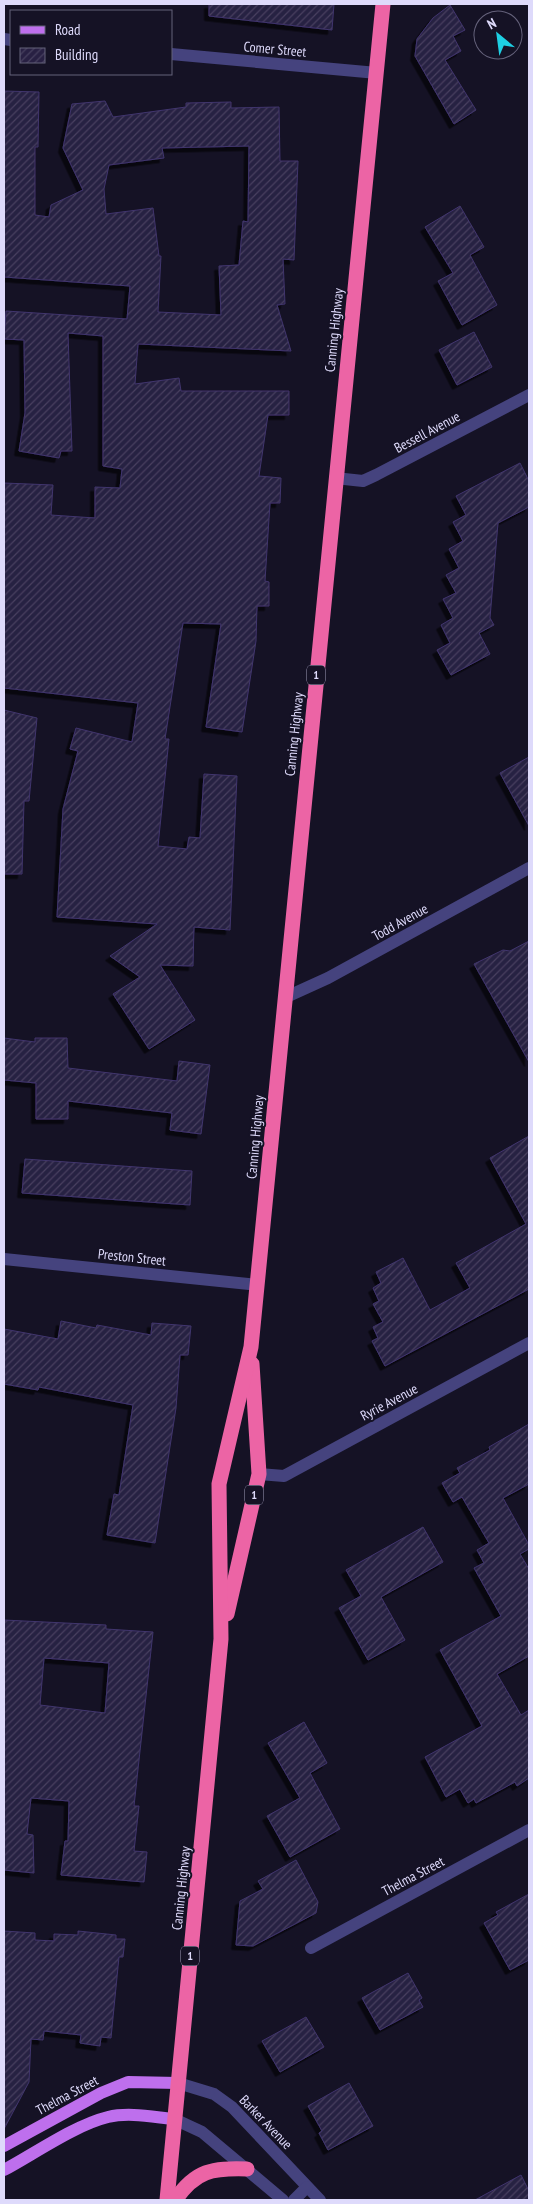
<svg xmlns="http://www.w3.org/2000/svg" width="533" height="2204" viewBox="0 0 533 2204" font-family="'PT Sans Narrow',sans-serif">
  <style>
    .building { fill: url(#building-hatch); stroke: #40356d; fill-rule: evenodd; filter: url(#shadow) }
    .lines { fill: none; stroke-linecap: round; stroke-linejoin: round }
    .minor { stroke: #45437e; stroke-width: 12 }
    .major { stroke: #be6fed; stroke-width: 12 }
    .highway { stroke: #ec64a5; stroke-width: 15 }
    .labels { text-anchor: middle; stroke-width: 4; stroke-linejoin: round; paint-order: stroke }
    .shield { fill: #151225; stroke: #a29ebb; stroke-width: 1 }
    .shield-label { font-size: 12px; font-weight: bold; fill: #dedafb }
    .street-label { font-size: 14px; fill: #dedafb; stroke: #151225 }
  </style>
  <defs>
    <pattern id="building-hatch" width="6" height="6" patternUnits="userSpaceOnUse" patternTransform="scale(1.25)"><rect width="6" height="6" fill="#282043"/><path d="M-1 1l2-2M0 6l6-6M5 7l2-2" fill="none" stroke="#47405f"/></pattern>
    <filter id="shadow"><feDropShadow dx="-4.5" dy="4.5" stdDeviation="0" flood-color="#0009"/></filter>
  </defs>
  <rect width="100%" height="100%" fill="#151225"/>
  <g class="building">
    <path d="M 209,4 L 334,4 L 332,30 L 209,16 Z"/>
    <path d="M 450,5 L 465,30 L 453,36 L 461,51 L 445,60 L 476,110 L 454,124 L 415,56 L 417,39 L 433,18 Z"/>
    <path d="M 4,91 L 39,92 L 38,147 L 35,147 L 35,215 L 49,217 L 51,205 L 83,190 L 63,148 L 72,104 L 105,101 L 113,117 L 186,107 L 186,103 L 231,102 L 231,108 L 279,107 L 280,161 L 298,161 L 294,260 L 283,259 L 285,304 L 277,305 L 291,351 L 138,344 L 135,384 L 179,378 L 181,391 L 289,391 L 289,415 L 268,415 L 259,476 L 281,478 L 280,503 L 270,503 L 265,581 L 269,582 L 269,606 L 257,606 L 256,641 L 242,732 L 206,727 L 221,624 L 183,623 L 165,739 L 169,739 L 158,846 L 187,849 L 189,837 L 200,838 L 204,774 L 237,776 L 230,930 L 194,927 L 193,966 L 160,965 L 195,1020 L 149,1049 L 113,994 L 140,977 L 110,956 L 157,924 L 57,917 L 63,809 L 78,751 L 70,749 L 76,728 L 132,742 L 138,703 L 4,688 L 4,483 L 53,485 L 51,515 L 95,518 L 95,487 L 120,488 L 122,469 L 103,466 L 103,336 L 68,333 L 72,451 L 61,451 L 59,458 L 19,451 L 25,413 L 24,340 L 4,339 L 6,311 L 127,319 L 130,286 L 4,277 ZM 249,146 L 248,222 L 243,221 L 239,265 L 219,266 L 221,315 L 158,312 L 161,256 L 159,256 L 153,208 L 106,214 L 104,189 L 109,165 L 164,158 L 162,148 Z"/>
    <path d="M 460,206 L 484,247 L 470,255 L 497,305 L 462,325 L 438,281 L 453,273 L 425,227 Z"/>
    <path d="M 474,332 L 492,367 L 457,385 L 439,350 Z"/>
    <path d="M 520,463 L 529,481 L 529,507 L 498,523 L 490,618 L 494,625 L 479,633 L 490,654 L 451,675 L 437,650 L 450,643 L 441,625 L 453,618 L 443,599 L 456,593 L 446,575 L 459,568 L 449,549 L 463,541 L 453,522 L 466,515 L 456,496 Z"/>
    <path d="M 4,710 L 37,718 L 29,801 L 24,801 L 22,874 L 4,874 Z"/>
    <path d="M 529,757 L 529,826 L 500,773 Z"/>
    <path d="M 529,941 L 529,1062 L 474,964 L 503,950 L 510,951 Z"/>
    <path d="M 4,1038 L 35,1042 L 35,1038 L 67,1038 L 68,1068 L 177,1081 L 179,1061 L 210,1065 L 201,1134 L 170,1130 L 172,1113 L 68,1101 L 68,1119 L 36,1119 L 36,1083 L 4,1080 Z"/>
    <path d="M 529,1136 L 529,1289 L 385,1366 L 372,1341 L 378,1338 L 373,1327 L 383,1322 L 373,1304 L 379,1301 L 373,1288 L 381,1283 L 376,1272 L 403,1258 L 430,1310 L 470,1288 L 456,1263 L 526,1224 L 490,1158 Z"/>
    <path d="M 25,1159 L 192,1171 L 190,1205 L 22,1193 Z"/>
    <path d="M 61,1321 L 96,1328 L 97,1325 L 151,1335 L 152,1323 L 191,1326 L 188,1355 L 180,1355 L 176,1408 L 155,1543 L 107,1535 L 114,1494 L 119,1495 L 133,1405 L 39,1387 L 38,1390 L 4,1384 L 4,1329 L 58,1339 Z"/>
    <path d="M 529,1424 L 529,1484 L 503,1498 L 529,1545 L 529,1549 L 520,1554 L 529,1569 L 529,1656 L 497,1674 L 521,1715 L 529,1710 L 529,1778 L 517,1786 L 515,1782 L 476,1803 L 474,1799 L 468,1803 L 460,1789 L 446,1797 L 425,1757 L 482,1726 L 440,1650 L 501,1616 L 474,1568 L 484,1563 L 477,1550 L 489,1543 L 462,1497 L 453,1502 L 442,1483 L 460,1473 L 457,1468 L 490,1450 L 489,1447 Z"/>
    <path d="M 423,1527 L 443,1562 L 381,1597 L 405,1640 L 368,1660 L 339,1608 L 361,1596 L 346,1570 Z"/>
    <path d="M 4,1620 L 106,1625 L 106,1629 L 153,1632 L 134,1806 L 139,1806 L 134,1851 L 147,1852 L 144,1882 L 61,1875 L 65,1841 L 68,1841 L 69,1801 L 31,1798 L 27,1834 L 33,1835 L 34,1873 L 4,1870 ZM 44,1658 L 109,1663 L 105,1713 L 40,1705 Z"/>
    <path d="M 304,1722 L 327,1763 L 310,1773 L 340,1829 L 290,1857 L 267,1816 L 300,1798 L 268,1743 Z"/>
    <path d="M 296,1860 L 318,1902 L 316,1913 L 253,1946 L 236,1945 L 240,1901 L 263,1889 L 258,1881 Z"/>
    <path d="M 529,1894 L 529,1960 L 510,1970 L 484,1923 L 498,1915 L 496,1912 Z"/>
    <path d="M 4,1931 L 35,1933 L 35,1940 L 54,1941 L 54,1934 L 78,1935 L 78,1931 L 116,1935 L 116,1939 L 125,1939 L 123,1957 L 119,1957 L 111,2038 L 101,2037 L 100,2046 L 80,2043 L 81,2035 L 44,2031 L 43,2040 L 31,2039 L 29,2082 L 4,2129 Z"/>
    <path d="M 408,1973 L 422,1998 L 419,2000 L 423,2007 L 380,2030 L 362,1998 Z"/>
    <path d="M 306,2017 L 324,2047 L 280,2072 L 262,2041 Z"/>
    <path d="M 349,2083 L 373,2126 L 328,2150 L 319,2133 L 322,2131 L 308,2106 Z"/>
    <path d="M 521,2175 L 529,2191 L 529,2200 L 475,2200 Z"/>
  </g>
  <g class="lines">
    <g class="minor">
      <path d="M 4,39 L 11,40"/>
      <path d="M 171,54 L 377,73"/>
      <path d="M 335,478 L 363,481 L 376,475 L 529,395"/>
      <path d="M 284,998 L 328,978 L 529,868"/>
      <path d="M 4,1259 L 258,1285"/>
      <path d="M 259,1474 L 284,1476 L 529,1343"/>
      <path d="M 311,1948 L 529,1830"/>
      <path d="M 178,2083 L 214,2094 L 232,2107 L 320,2200"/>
      <path d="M 174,2119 L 202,2132 L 283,2200"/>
      <path d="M 294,2200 L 307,2187"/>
    </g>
    <g class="major">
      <path d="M 4,2146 L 101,2093 L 128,2082 L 178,2083"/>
      <path d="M 4,2170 C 34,2154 75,2125 108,2117 C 129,2112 153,2117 174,2119"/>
    </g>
    <g class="highway">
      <path d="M 227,1614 L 259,1474 L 252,1364"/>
      <path d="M 167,2200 L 221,1639 L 219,1484 L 251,1347 L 383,4"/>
      <path d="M 175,2200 C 196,2170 212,2168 247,2169"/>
    </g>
  </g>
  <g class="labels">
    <g class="shield">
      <rect x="307" y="665.5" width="18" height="19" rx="4"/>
      <rect x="245" y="1485.5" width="18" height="19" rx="4"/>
      <rect x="181" y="1946.5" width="18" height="19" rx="4"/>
    </g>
    <g class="shield-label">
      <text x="316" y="679">1</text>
      <text x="254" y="1499">1</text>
      <text x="190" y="1960">1</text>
    </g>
    <g class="street-label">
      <text transform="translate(275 49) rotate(5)" y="5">Comer Street</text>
      <text transform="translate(334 330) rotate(-84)" y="5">Canning Highway</text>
      <text transform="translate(427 432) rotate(-28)" y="5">Bessell Avenue</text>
      <text transform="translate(294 734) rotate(-84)" y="5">Canning Highway</text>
      <text transform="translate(400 922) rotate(-29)" y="5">Todd Avenue</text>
      <text transform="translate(255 1137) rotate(-85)" y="5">Canning Highway</text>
      <text transform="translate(132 1257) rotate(6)" y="5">Preston Street</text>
      <text transform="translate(389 1402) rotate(-28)" y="5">Ryrie Avenue</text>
      <text transform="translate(413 1876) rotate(-28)" y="5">Thelma Street</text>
      <text transform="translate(181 1888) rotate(-84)" y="5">Canning Highway</text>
      <text transform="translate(67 2095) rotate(-28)" y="5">Thelma Street</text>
      <text transform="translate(266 2122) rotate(46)" y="5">Barker Avenue</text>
    </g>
  </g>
  <rect width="533" height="2204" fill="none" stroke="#dedafb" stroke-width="10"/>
  <rect x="10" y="10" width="162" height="65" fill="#151225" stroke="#65627b"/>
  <rect x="20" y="26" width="25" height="8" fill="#be6fed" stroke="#65627b"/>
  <text x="55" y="35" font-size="15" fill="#dedafb">Road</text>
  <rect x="20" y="48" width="25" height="15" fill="url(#building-hatch)" stroke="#65627b"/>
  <text x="55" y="60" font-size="15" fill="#dedafb">Building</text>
  <g transform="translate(498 35) rotate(331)"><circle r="24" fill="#151225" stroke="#65627b"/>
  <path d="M0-4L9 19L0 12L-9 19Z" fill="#1ecfe3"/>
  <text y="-8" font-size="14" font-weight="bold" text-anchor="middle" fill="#dedafb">N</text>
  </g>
</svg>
